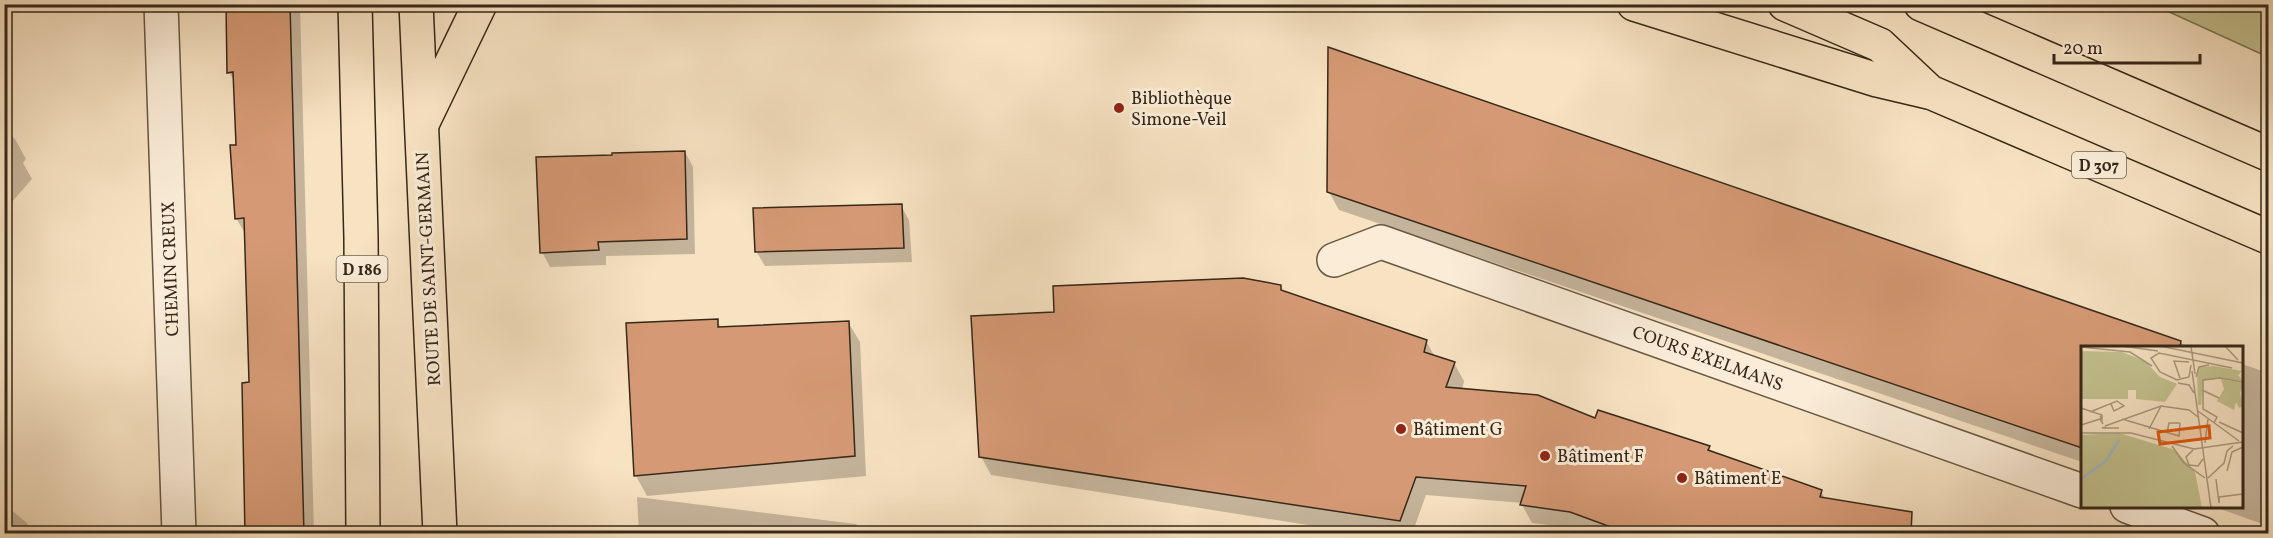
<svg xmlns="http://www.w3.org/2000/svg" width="2273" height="538" viewBox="0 0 2273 538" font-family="Vollkorn,serif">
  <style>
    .green { fill: #c3c28f; stroke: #7c7554; stroke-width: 1.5 }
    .shadow { fill: #0003 }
    .building { fill: #d59a75; stroke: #362818; stroke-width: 1.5 }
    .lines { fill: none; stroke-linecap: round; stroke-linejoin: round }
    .minor-casing { stroke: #665642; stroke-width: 36 }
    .primary-casing { stroke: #362818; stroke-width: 36 }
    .minor { stroke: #faecd7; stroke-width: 33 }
    .primary { stroke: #f7e2c2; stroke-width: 33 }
    .poi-dot { fill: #8f2418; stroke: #faecd7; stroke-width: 2 }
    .labels { text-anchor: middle; stroke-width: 6; stroke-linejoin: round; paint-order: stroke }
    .shield { fill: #faecd7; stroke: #716351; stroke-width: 1.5 }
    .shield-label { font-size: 16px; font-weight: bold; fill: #362818 }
    .poi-label { font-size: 18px; fill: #362818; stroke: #faecd7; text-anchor: start }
    .street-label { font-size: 18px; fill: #362818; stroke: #faecd7 }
    .inset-river { fill: none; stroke: #a3babf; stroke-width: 3 }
    .inset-road { fill: none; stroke: #aa987e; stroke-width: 1.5 }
    .view { fill: #df570d; fill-opacity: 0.15; stroke: #df570d; stroke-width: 3 }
    .inset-edge { fill: none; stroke: #362818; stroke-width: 3 }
  </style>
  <rect width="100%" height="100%" fill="#f7e2c2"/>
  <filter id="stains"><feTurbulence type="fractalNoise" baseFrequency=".00333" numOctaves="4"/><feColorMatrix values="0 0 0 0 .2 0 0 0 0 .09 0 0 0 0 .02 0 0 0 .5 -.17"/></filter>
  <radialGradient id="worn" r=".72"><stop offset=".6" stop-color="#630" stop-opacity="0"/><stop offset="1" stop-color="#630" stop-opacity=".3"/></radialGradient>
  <path class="green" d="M 2154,5 L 2268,5 L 2268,57 Z"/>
  <g class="shadow">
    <path d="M 85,4 L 102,4 L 95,13 Z"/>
    <path d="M 228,4 L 300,4 L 314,534 L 246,534 L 250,383 L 246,235 L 236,218 L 237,146 L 235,83 L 229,72 Z"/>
    <path d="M 1329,49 L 2194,348 L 2082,348 L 2082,462 L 1339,210 L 1329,192 Z"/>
    <path d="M 4,130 L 15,139 L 26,159 L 23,163 L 32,179 L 4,211 Z"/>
    <path d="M 685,152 L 693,167 L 695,254 L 606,256 L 606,265 L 550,267 L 542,252 L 614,157 Z"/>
    <path d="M 901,206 L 909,220 L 912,262 L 765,266 L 756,251 Z"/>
    <path d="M 1280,287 L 1283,292 L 1426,341 L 1435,357 L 1454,363 L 1464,381 L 1462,390 L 1709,447 L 1712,453 L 1821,491 L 1825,499 L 1859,505 L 1930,534 L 1593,534 L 1582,529 L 1532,523 L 1522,505 L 1523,503 L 1426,495 L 1412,534 L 1376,534 L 1358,531 L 1358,533 L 991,475 L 981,456 L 1056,313 Z"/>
    <path d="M 717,321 L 721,328 L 848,322 L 860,342 L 866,476 L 647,496 L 636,476 L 628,325 Z"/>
    <path d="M 2242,364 L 2268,373 L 2268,526 L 2212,506 L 2242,506 Z"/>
    <path d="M 637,497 L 856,524 L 862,534 L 639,534 Z"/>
    <path d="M 4,504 L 27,523 L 33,534 L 4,534 Z"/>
  </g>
  <g class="building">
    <path d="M 226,4 L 290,4 L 304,534 L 245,534 L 242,383 L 249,382 L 244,218 L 235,219 L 230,145 L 236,145 L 233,72 L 227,73 Z"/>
    <path d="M 1328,47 L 2181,341 L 2180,348 L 2082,348 L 2082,448 L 1327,192 Z"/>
    <path d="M 685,151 L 687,239 L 598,242 L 599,250 L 540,253 L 536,157 L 612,155 L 612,153 Z"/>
    <path d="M 902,204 L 904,248 L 755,252 L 753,208 Z"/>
    <path d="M 1243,278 L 1281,285 L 1281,290 L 1427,340 L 1424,352 L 1455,362 L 1446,387 L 1538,395 L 1595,418 L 1598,410 L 1710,446 L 1708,450 L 1822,490 L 1820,497 L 1912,512 L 1911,534 L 1630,534 L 1570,512 L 1520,505 L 1526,486 L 1416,477 L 1400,521 L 979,457 L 971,316 L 1054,312 L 1053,286 Z"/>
    <path d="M 718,319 L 718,327 L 849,321 L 855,456 L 634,476 L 626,323 Z"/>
  </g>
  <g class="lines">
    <defs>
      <g id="minor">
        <path d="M 161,4 L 179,534"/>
        <path d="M 1334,260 L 1381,242 L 2082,491"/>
        <path d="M 2127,506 L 2203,534"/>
      </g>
      <g id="primary">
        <path d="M 355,4 L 361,238 L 363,534"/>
        <path d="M 416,4 L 440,534"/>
        <path d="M 1634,4 L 1877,80 L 1928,92"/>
        <path d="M 1785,4 L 1880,45 L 1930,92 L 2268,237"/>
        <path d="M 1921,4 L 2268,154"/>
        <path d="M 423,122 L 480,4"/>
      </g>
    </defs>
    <use href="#minor" class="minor-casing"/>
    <use href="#primary" class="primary-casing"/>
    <use href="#minor" class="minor"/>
    <use href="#primary" class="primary"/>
  </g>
  <g class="poi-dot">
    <circle cx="1119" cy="108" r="6"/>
    <circle cx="1401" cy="429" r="6"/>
    <circle cx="1545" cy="456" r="6"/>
    <circle cx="1682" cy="478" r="6"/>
  </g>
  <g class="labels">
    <g class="shield">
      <rect x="2072" y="152" width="54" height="26" rx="4.5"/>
      <rect x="336.5" y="256" width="51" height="26" rx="4.5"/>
    </g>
    <g class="shield-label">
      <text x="2099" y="171">D 307</text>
      <text x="362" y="275">D 186</text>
    </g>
    <g class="poi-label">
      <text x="1131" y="104">Bibliothèque<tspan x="1131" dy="21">Simone-Veil</tspan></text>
      <text x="1413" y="435">Bâtiment G</text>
      <text x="1557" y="462">Bâtiment F</text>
      <text x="1694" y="484">Bâtiment E</text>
    </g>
    <g class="street-label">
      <text transform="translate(170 269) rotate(-92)" y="6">CHEMIN CREUX</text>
      <text transform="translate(428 269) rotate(-93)" y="6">ROUTE DE SAINT-GERMAIN</text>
      <text transform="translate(1708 358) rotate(20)" y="6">COURS EXELMANS</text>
    </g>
  </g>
  <g transform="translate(2081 346)">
    <rect width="162" height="162" fill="#f7e2c2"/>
    <path d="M 0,5 L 41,6 L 64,15 L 79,31 L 96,38 L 84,56 L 55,53 L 55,44 L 47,44 L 47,53 L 0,53 ZM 133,20 L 161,25 L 157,29 L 162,35 L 141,32 L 122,35 L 120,59 L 117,59 L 116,26 L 119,21 ZM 140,33 L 162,37 L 159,47 L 162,60 L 158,62 L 155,56 L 153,64 L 136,55 L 143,43 ZM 38,87 L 94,104 L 114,126 L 121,162 L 0,162 L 0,89 Z" fill="#c3c28f"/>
    <path class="inset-river" d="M 0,133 L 25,115 L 38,94"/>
    <path class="inset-road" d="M 41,0 L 77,5M 79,0 L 162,17M 110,0 L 114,28M 144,0 L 157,14M 0,1 L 49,6 L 71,20M 110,19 L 108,31 L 96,34 L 79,26 L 70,12 L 78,7 L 151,22M 111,25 L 130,162M 115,31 L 118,21 L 128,19M 99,32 L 93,15 L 108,16M 97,37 L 108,39 L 113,47M 121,44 L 138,52M 0,62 L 21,69 L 21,73 L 19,70M 117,65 L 158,95M 9,66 L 36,55 L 43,60 L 33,65 L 30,58M 41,73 L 98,90 L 99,77M 138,76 L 162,87M 133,77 L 136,71 L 122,63 L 122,34 L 139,32 L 162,36M 0,79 L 19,73 L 22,78M 24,80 L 80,60 L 108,64 L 117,71M 25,81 L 21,82 L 38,82M 68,83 L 80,60M 0,87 L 50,87 L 113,103 L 162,96M 86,87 L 88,77 L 99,77M 124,97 L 127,73M 91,100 L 103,117 L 124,132M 112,104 L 105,111 L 108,119 L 117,120 L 122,113M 146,125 L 151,106 L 162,101M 127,132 L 143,117 L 146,105 L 152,100M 135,133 L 138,157 L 138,151M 138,151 L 162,148"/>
    <path class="view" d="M 128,80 L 129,92 L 79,98 L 77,86 Z"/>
    <rect width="162" height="162" class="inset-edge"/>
  </g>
  <rect width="2273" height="538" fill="none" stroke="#f7e2c2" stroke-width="24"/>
  <rect x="6" y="6" width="2261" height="526" fill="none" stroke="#362818" stroke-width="3"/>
  <rect x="12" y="12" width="2249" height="514" fill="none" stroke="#362818" stroke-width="1.5"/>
  <path d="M2054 54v9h146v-9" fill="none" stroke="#362818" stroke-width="3"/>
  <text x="2063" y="54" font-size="18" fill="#362818" stroke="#faecd7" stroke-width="4.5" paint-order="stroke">20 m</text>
  <rect width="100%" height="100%" filter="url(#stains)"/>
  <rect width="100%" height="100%" fill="url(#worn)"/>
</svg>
